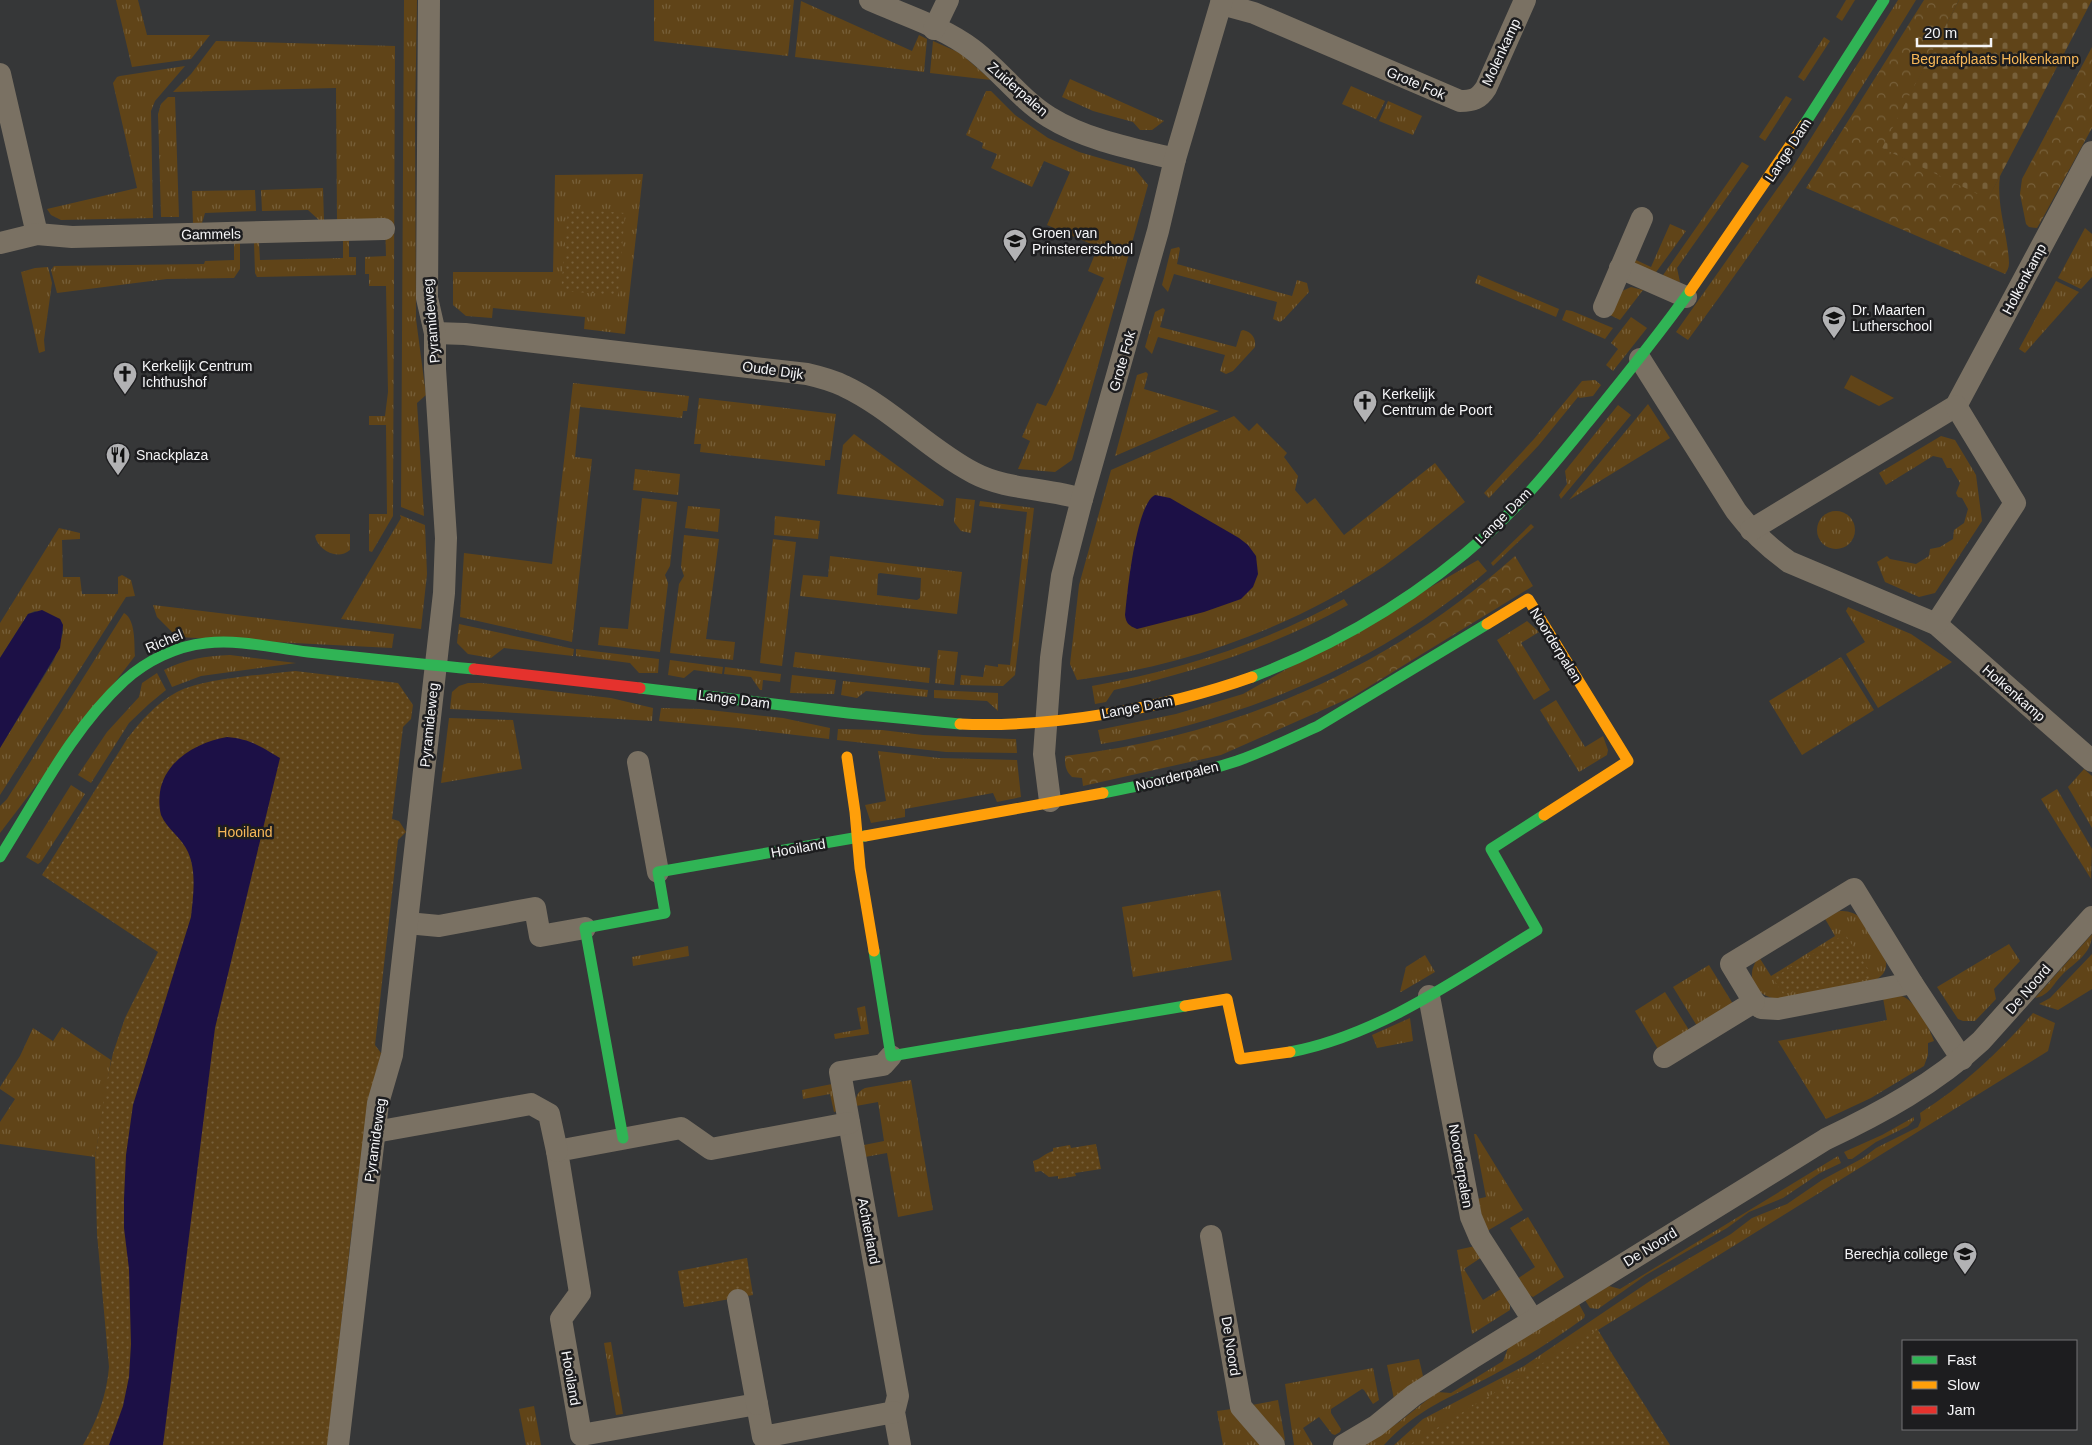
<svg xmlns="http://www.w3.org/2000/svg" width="2092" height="1445" font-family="Helvetica,sans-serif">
<defs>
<pattern id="grass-tufts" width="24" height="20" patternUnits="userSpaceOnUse" patternTransform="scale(1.25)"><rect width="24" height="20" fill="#604418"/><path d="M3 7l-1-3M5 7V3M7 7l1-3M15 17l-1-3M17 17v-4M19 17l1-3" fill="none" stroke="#77603a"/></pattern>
<pattern id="forest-crowns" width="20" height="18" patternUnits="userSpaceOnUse" patternTransform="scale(1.25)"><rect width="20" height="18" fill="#604418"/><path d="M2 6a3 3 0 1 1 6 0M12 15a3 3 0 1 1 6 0" fill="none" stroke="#77603a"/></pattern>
<pattern id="cemetery-stones" width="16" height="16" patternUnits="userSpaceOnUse" patternTransform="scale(1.25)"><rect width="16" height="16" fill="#604418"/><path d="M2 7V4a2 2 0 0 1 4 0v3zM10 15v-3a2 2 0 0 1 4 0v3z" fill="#77603a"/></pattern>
<pattern id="park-dots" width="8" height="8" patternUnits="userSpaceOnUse" patternTransform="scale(1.25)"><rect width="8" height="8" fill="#604418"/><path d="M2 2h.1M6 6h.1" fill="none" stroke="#77603a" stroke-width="1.8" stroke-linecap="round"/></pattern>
</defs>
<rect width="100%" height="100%" fill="#363738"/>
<!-- grass -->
<g fill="url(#grass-tufts)" fill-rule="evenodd">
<path d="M116 0H138L147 35H210L191 59 132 67Z"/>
<path d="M404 0H417L415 119 416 319 426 395 417 403 424 516 401 507Z"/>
<path d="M654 0H794L788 56 654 41Z"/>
<path d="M1846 0H1855L1842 21 1836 17Z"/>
<path d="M1898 0H1916C1845 117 1769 230 1688 340L1676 332 1794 165Z"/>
<path d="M801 1 912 51 919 35 927 39 924 72 795 57Z"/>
<path d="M1824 37 1830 41 1804 81 1798 77Z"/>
<path d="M216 41 395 46 393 516 372 552 369 551V514H387L386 425H369V416H385L388 392 386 286H369V274H365V257L386 256 385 220H337L336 88 173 92 191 74Z"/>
<path d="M933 41 960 53 991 80 930 73Z"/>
<path d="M185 66 155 101 151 111 153 218 61 220 51 215 47 209 137 188 113 83 117 77 120 76Z"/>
<path d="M1070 79 1164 121 1152 130H1140L1133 122 1093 111 1062 97Z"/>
<path d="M1351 86 1385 101 1376 119 1342 104Z"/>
<path d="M986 91H991L1015 115 1048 138 1079 152 1134 168 1148 185 1072 460 1055 472 1018 469 1030 441 1022 437 1037 403 1046 406 1052 395 1104 278 1088 271 1098 247 1047 225 1070 172 1044 161 1032 187 991 168 997 154 982 148 983 143 966 135Z"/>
<path d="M1786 96 1792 99 1765 141 1759 137Z"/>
<path d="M168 97H175L179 217H161L158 114 161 104Z"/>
<path d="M1388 101 1422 116 1413 135 1379 121Z"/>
<path d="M1742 162 1749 166 1677 268 1680 282 1661 278Z"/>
<path d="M643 174 625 334 584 329 585 317 493 308 492 318 466 316 453 305V272H553L555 175Z"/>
<path d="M323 188 324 221H320L308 210 262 211 261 190Z"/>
<path d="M255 190 256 211 205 213 202 223 193 224 192 191Z"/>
<path d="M1670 224 1686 231 1654 275 1633 264 1636 260 1651 267Z"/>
<path d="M2085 228 2092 234V277L2081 289 2058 278Z"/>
<path d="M343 239H349V257H356V275L257 277 255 273 254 242H259L260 260 343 258Z"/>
<path d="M234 242H240V269L234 278 167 279 57 293 51 270 54 266 204 264 205 261 234 260Z"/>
<path d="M1179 247 1180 249 1177 264 1292 296 1297 280 1307 283 1309 292 1284 319 1280 322 1273 319 1277 302 1174 274 1168 292 1162 285 1171 249Z"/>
<path d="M48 267 52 283 44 340 45 351 39 353 21 272 35 268Z"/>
<path d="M1478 275 1559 309 1556 317 1475 283Z"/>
<path d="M2056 281 2079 292 2025 353 2019 349Z"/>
<path d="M1631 287 1643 290 1620 320 1610 315 1622 291Z"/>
<path d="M1163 308 1165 310 1160 327 1236 347 1241 331 1243 330C1252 332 1256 338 1255 347L1233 371 1226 374 1220 371 1225 355 1158 337 1152 354 1145 347 1155 312Z"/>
<path d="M1566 310 1572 311 1613 328 1605 339 1562 320Z"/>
<path d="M1631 317 1647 328 1613 371 1606 365 1618 349 1611 343Z"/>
<path d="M1146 372 1148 374 1144 389 1219 411 1115 456 1137 375Z"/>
<path d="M1595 380 1601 385 1593 396 1580 398 1578 397 1539 445 1489 498 1484 493 1534 439 1582 381Z"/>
<path d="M573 383 689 396 687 411H683L682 418 580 407 575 457 592 459 572 642 460 617 464 553 552 564Z"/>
<path d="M699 398 836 414 830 460H825V466L700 452 701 444H694Z"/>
<path d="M1648 404 1670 438 1569 500Z"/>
<path d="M1618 405 1631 415 1561 499 1559 495 1567 484 1565 471Z"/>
<path d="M1234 416 1249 431 1257 423 1287 453 1284 457 1298 476 1295 490 1307 504 1315 498 1344 535 1435 463 1465 502C1438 524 1412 546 1384 566 1292 628 1186 666 1077 680L1070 664 1079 585 1111 470Z"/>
<path d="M854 434 944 500 943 506 837 494 843 445Z"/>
<path d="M1941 436 1955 440 1976 475 1982 521 1935 593 1919 597 1885 582 1877 562 1887 556 1890 559 1916 564 1929 556 1930 549 1940 547 1953 539 1954 530 1964 523 1968 509 1962 498 1958 497 1956 493 1960 483 1951 468H1947L1942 458 1933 456 1886 485 1879 473Z"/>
<path d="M635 469 680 474 678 495 633 490Z"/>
<path d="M642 498 677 502 670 566 665 575 668 583 660 652 598 645 600 627 628 629Z"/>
<path d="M956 498 975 500 971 533 961 531 954 522Z"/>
<path d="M980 501 1034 508 1015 675 1003 686 960 685 961 675 983 677 985 665 998 667V664L1010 665 1027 512 979 506Z"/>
<path d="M688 506 720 509 718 532 685 528Z"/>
<circle cx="1836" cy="530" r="19"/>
<path d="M400 515 425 525 427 574 421 629 341 619 401 518Z"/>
<path d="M775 516 820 521 818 539 774 535Z"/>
<path d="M1531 524 1534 527 1493 566 1491 563Z"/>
<path d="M59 528 80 533V539L62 540 63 577H80L82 594H118V577L122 575 131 580 135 596 126 597 0 795V748L54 660 63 633V625L60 619 35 611 28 614 0 658V623Z"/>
<path d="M317 534H350V550C337 561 318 550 315 536Z"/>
<path d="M684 535 719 539 706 639 735 642 733 660 670 653 679 584 684 576 681 567Z"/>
<path d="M773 539 796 542 782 666 760 663Z"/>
<path d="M830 556 962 572 957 614 800 596 803 575 828 577ZM880 573 921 578 920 598 917 600 877 595 878 574Z"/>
<path d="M1478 560 1487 571C1378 665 1241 721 1101 744L1098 730 1176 714 1243 694Z"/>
<path d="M1344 599 1348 605C1275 646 1196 672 1114 690L1106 702 1095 704 1092 686C1181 670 1265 643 1344 599Z"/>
<path d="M153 605 394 634 392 648 177 637 157 617Z"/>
<path d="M1848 607 1911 634 1952 662 1878 708 1846 654 1865 642 1846 611Z"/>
<path d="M124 613C136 620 134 644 135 656L0 833V806L7 799Z"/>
<path d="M1527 621 1539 632 1521 643 1550 690 1534 700 1497 640Z"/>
<path d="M459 624 574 649 573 656 504 648 491 658 468 654 457 643Z"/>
<path d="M576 649 659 659 658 673H639L630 663 576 656Z"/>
<path d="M938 650 958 652 954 685 935 683Z"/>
<path d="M795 652 930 668 929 683 793 667Z"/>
<path d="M230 655 296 663 201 676 172 687 164 670C185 659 206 656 230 655Z"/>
<path d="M1841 657 1874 710 1802 755 1769 701Z"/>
<path d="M670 660 723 667 722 674 694 670 684 678 668 675Z"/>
<path d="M725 667 781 674 780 682 763 680 762 690H760L751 677 724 674Z"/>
<path d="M157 673 166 690 149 704 129 723 91 783 78 775 107 732 139 697 142 683Z"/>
<path d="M792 675 836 680 834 694 790 693Z"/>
<path d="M843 681 928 690 927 697 866 691 857 698 841 695Z"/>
<path d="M468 683H481L611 698 653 708 652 721 450 709 452 692 459 686Z"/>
<path d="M934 690 998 693V711L987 701 934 698Z"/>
<path d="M1556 700 1585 747 1603 736 1608 750 1607 755 1579 772 1540 710Z"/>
<path d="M661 708 700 709 783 718 830 728 829 739 738 728 659 721Z"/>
<path d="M449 718 513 720 522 769 441 783Z"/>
<path d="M838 729 882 730 923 735 1012 739H1016L1017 753 946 752 837 740Z"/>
<path d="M878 751 939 758 1017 760 1021 797 997 802 993 793 905 809V817L871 823 865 805 886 801Z"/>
<path d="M2084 769 2092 776V828L2068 787Z"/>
<path d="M71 785 85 794 41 862 38 864 26 857Z"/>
<path d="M2057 789 2092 849 2091 879 2041 799Z"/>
<path d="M1220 890 1232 960 1133 977 1122 907Z"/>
<path d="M1840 911C1847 911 1854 912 1859 917 1863 922 1885 958 1886 962 1887 970 1883 975 1877 979L1779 999C1756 997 1743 977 1759 957L1771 976 1835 936 1824 917Z"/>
<path d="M2092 934C2092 954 2075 962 2062 975 2053 984 2049 996 2035 998Z"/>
<path d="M2009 944 2020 961 1994 989 1996 999 1975 1021H1963L1958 1019 1937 987Z"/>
<path d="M688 946 689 956 633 966 632 957Z"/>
<path d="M2092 954V989L2058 1010 2039 1004 2050 998Z"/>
<path d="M1425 955 1435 972 1401 992H1400L1406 967Z"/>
<path d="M1709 965 1733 1004 1697 1026 1673 987Z"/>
<path d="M1665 992 1689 1030 1658 1049 1635 1011Z"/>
<path d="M1901 996C1914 998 1930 1029 1934 1041L1928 1043V1055L1924 1066 1871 1098 1826 1119 1778 1041 1887 1020 1883 998Z"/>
<path d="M865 1006 869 1034 835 1039 834 1034 861 1029 857 1008Z"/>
<path d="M2033 1013 2055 1023 2048 1051 1598 1330 1609 1348 1539 1445H1394L1423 1419 1524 1366 1650 1281 1731 1234 1752 1218 1787 1204 1822 1180 1863 1158 1876 1148 1918 1127 1921 1120 1920 1113C1963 1086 2000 1051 2033 1013Z"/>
<path d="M1410 1018 1413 1041 1377 1048 1372 1035Z"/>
<path d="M62 1027 111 1060 95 1157 0 1144V1122L15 1099 0 1089V1087L20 1056 33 1028 53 1041Z"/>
<path d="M911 1080 933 1210 898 1217 887 1153 865 1157 864 1145 884 1141 878 1102 856 1106C855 1097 857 1092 865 1088Z"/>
<path d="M832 1084 838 1111 834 1112 830 1094 803 1099 802 1090Z"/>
<path d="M1914 1117V1120L1908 1126 1876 1142 1852 1159H1848L1844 1152 1882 1135Z"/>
<path d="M1474 1134H1476L1523 1210 1487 1231 1484 1226 1477 1199 1486 1197Z"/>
<path d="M1838 1156 1841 1163 1820 1173 1783 1198 1749 1212 1727 1228 1646 1275 1598 1309 1590 1308 1585 1300 1609 1286 1620 1289Z"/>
<path d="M1528 1217 1564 1277 1533 1297 1529 1295 1517 1279 1535 1267 1510 1228Z"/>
<path d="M1475 1246 1482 1257 1464 1269 1483 1300 1501 1289 1510 1305V1310L1472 1334 1457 1250Z"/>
<path d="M1579 1304 1585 1315 1584 1318C1555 1339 1525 1358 1493 1375 1450 1398 1418 1408 1384 1445H1365L1399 1422 1437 1392 1451 1393 1503 1361 1508 1348Z"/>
<path d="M611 1342 623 1414 616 1415 604 1343Z"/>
<path d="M1419 1359 1423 1376 1394 1399 1387 1365Z"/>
<path d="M1373 1368 1379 1400 1373 1404 1364 1390 1362 1389 1331 1409V1413L1341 1429 1340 1432 1335 1435 1332 1434 1319 1417 1303 1428 1313 1445H1294L1285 1384Z"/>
<path d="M1278 1400 1285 1440 1284 1441 1252 1405Z"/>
<path d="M534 1406 541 1445H526L519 1409Z"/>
<path d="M1232 1409 1262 1445H1223L1217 1411Z"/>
</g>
<!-- forest -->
<g fill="url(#forest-crowns)">
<path d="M1924 0H1959L1883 148 1988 198 2000 176C1996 206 2008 234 2009 263 2009 268 2007 271 2005 274L1806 188Z"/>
<path d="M2092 47V128L2040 223 2037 228 2029 227 2026 224 2020 194 2022 179Z"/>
<path d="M1515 556 1533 586 1352 697 1221 755 1083 786 1082 778 1072 777C1065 770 1065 765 1065 756 1233 736 1389 669 1515 556Z"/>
</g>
<!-- cemetery -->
<path fill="url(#cemetery-stones)" d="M1959 0H2092L1988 199 1882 148Z"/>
<!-- park -->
<g fill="url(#park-dots)">
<path d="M568 209 625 213 618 295 561 291Z"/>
<path d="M295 671 398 683 413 705 411 719 403 727 392 819 399 821 406 832 398 840 375 1045 381 1053C377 1088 366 1122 361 1158 348 1253 339 1349 328 1445H83C97 1421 107 1394 109 1367L97 1234 95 1157 106 1085 113 1053 125 1018 158 952 42 875 127 739C141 721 156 703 177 692 205 678 262 675 295 671Z"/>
<path d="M1845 934 1874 978 1783 994 1773 978Z"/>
<path d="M1096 1144 1101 1169 1075 1173 1076 1176 1058 1179V1176L1049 1177 1041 1171 1035 1172 1033 1161C1041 1159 1045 1153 1053 1151V1148L1070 1145 1071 1148Z"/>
<path d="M747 1258 753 1295 684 1307 678 1271Z"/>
<path d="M1597 1330 1670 1445H1409Z"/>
</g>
<!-- garden -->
<path fill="#604418" d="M1851 375 1894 398 1879 406 1844 388Z"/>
<!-- water -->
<g fill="#1c1046">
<path d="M1155 495 1170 498 1239 538 1248 545 1256 556 1258 574 1253 587 1241 599 1204 612 1137 629C1129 626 1126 623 1125 615 1127 593 1136 504 1155 495Z"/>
<path d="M42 610 60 619 63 625 60 648 0 748V658L28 614Z"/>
<path d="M227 737C250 739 260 746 280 758L215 1028 163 1445H109L123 1406 129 1377 131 1344 129 1269 124 1228V1199L126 1155 133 1105 191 917C193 897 197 872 188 852 182 838 167 829 161 815 159 807 159 800 160 792 165 760 198 742 227 737Z"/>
</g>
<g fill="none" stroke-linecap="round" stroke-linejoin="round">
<!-- street -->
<g stroke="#7a7163" stroke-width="22">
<path d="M870 0C904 15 943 27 972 49 1000 70 1020 99 1049 117 1086 140 1133 149 1175 159"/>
<path d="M1221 4 1254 13 1460 101C1473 101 1479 99 1486 88L1525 0"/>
<path d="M934 29 948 0"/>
<path d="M0 74 37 234"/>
<path d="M0 243 37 234 72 237 384 229"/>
<path d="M1620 268 1686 297"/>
<path d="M1604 307 1642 218"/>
<path d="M435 333 465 334 807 374C820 377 832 380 844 386 891 408 928 449 974 473 1006 490 1047 488 1082 499"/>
<path d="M1640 359 1736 511C1751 531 1768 547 1789 562L1936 624 2092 761"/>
<path d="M1751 530 1956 406 2092 152"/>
<path d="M1936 624 2015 503 1956 406"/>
<path d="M638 762 658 872"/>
<path d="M1050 801 1044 754 1051 658 1062 576 1082 499 1158 231 1175 159 1222 0"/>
<path d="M407 923 439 926 535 908 540 936 585 928"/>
<path d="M1429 996 1471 1217 1480 1238 1533 1320"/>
<path d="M1754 1002 1761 1008 1778 1009 1912 983"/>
<path d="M891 1056 883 1065 840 1072 898 1396 894 1412 900 1445"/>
<path d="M1664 1057 1754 1002 1731 964 1854 889 1912 983 1962 1059"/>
<path d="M849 1123 711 1149 681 1128 557 1151 580 1293 561 1319 581 1435 757 1404 763 1437 894 1412"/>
<path d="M375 1132 531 1104 549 1114 557 1151"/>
<path d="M1211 1236 1241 1407 1274 1445"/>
<path d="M738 1300 757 1404"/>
<path d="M338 1445 378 1103 392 1055 444 593 446 538 435 369V333L427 298 429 0"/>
<path d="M1344 1445 1376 1426 1414 1395 1472 1358 1826 1139C1881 1113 1936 1083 1981 1041L2092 917"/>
</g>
<!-- fast -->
<g stroke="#30b455" stroke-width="11">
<path d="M1804 125 1884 0"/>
<path d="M1252 677C1339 644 1421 594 1490 532 1526 499 1557 460 1588 422 1623 379 1658 336 1690 291"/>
<path d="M640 688 848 713 960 724"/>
<path d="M1103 793C1148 784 1194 775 1237 761 1265 751 1292 738 1318 726L1487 624"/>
<path d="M0 857C38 797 72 729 124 681 146 661 176 646 206 643 239 639 274 648 308 652 363 658 418 664 474 669"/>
<path d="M874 951 891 1056 1185 1006"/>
<path d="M1290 1052C1380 1035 1460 977 1537 930L1491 849 1544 815"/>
<path d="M623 1138 585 928 665 913 658 872 865 836"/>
</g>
<!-- slow -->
<g stroke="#ff9f0a" stroke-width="11">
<path d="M1690 291 1804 125"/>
<path d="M1487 624 1528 599 1628 761 1544 815"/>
<path d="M960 724C1053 728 1165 708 1252 677"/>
<path d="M847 757 855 812 860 868 874 951"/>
<path d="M865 836 1103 793"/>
<path d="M1185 1006 1227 999 1240 1059 1290 1052"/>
</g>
<!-- jam -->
<path stroke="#e5322d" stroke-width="11" d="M474 669 640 688"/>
</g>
<!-- icons -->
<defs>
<symbol id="school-pin" viewBox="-11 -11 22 30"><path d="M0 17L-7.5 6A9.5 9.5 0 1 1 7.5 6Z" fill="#b2b2b4" stroke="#1d1d1f"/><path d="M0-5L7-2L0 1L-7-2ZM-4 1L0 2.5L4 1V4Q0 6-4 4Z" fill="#111"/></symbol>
<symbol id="church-pin" viewBox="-11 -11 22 30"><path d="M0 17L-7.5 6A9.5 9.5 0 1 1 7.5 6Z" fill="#b2b2b4" stroke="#1d1d1f"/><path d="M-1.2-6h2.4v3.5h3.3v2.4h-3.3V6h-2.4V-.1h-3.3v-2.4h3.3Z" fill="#111"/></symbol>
<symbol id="restaurant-pin" viewBox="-11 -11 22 30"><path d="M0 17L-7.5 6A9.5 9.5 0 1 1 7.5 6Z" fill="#b2b2b4" stroke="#1d1d1f"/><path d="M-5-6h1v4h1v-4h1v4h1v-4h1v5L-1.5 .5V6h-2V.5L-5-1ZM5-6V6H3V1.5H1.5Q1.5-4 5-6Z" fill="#111"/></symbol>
</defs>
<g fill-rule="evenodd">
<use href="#school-pin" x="1001" y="227" width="28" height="38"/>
<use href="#school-pin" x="1820" y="304" width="28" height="38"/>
<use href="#church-pin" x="111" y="360" width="28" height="38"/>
<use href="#church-pin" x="1351" y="388" width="28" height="38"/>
<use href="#restaurant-pin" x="104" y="441" width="28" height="38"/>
<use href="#school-pin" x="1951" y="1240" width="28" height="38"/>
</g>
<g text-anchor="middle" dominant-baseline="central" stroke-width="5" stroke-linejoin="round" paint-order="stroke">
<!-- street labels -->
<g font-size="14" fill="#f5f5f7" stroke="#1d1d1f">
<text transform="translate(1501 52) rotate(-65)">Molenkamp</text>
<text transform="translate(1416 83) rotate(23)">Grote Fok</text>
<text transform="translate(1018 89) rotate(41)">Zuiderpalen</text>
<text transform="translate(1788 150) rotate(-57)">Lange Dam</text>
<text transform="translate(211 234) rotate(-1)">Gammels</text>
<text transform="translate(2024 279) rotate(-62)">Holkenkamp</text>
<text transform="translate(431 321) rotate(-95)">Pyramideweg</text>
<text transform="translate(1122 361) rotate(-74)">Grote Fok</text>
<text transform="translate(773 370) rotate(8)">Oude Dijk</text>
<text transform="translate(1503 516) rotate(-45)">Lange Dam</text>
<text transform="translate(164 641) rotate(-23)">Richel</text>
<text transform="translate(1556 645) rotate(58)">Noorderpalen</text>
<text transform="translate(2014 693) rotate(41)">Holkenkamp</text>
<text transform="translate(734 699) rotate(7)">Lange Dam</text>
<text transform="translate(1137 707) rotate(-11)">Lange Dam</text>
<text transform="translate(429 725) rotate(-84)">Pyramideweg</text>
<text transform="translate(1177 776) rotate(-14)">Noorderpalen</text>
<text transform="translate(798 848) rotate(-10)">Hooiland</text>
<text transform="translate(2028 989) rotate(-49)">De Noord</text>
<text transform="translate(375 1140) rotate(-82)">Pyramideweg</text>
<text transform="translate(1461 1166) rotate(80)">Noorderpalen</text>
<text transform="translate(869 1231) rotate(79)">Achterland</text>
<text transform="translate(1650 1247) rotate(-32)">De Noord</text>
<text transform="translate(1231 1346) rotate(81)">De Noord</text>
<text transform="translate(571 1378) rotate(80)">Hooiland</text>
</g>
<!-- park labels -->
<g font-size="14" fill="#f7b859" stroke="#1d1d1f">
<text x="1995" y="59">Begraafplaats Holkenkamp</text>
<text x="245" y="832">Hooiland</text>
</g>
<!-- poi labels -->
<g font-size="14" fill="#f5f5f7" stroke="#1d1d1f" text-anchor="start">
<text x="1032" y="233">Groen van<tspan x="1032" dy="16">Prinstererschool</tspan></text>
<text x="1852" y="310">Dr. Maarten<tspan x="1852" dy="16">Lutherschool</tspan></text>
<text x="142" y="366">Kerkelijk Centrum<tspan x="142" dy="16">Ichthushof</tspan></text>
<text x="1382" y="394">Kerkelijk<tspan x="1382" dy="16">Centrum de Poort</tspan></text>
<text x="136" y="455">Snackplaza</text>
<text x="1948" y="1254" text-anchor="end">Berechja college</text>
</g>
</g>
<!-- legend -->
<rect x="1902" y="1340" width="175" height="90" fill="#1d1d1f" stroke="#737375"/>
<rect x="1912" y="1356" width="25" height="8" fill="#30b455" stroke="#737375"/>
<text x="1947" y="1365" font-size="15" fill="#f5f5f7">Fast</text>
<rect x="1912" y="1381" width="25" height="8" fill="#ff9f0a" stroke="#737375"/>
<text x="1947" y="1390" font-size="15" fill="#f5f5f7">Slow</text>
<rect x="1912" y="1406" width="25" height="8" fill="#e5322d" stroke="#737375"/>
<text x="1947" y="1415" font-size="15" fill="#f5f5f7">Jam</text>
<!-- scale -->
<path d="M1917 38v8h74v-8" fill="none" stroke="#f5f5f7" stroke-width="2.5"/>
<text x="1924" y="38" font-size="15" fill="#f5f5f7" stroke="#1d1d1f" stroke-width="4" paint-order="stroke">20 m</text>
</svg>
